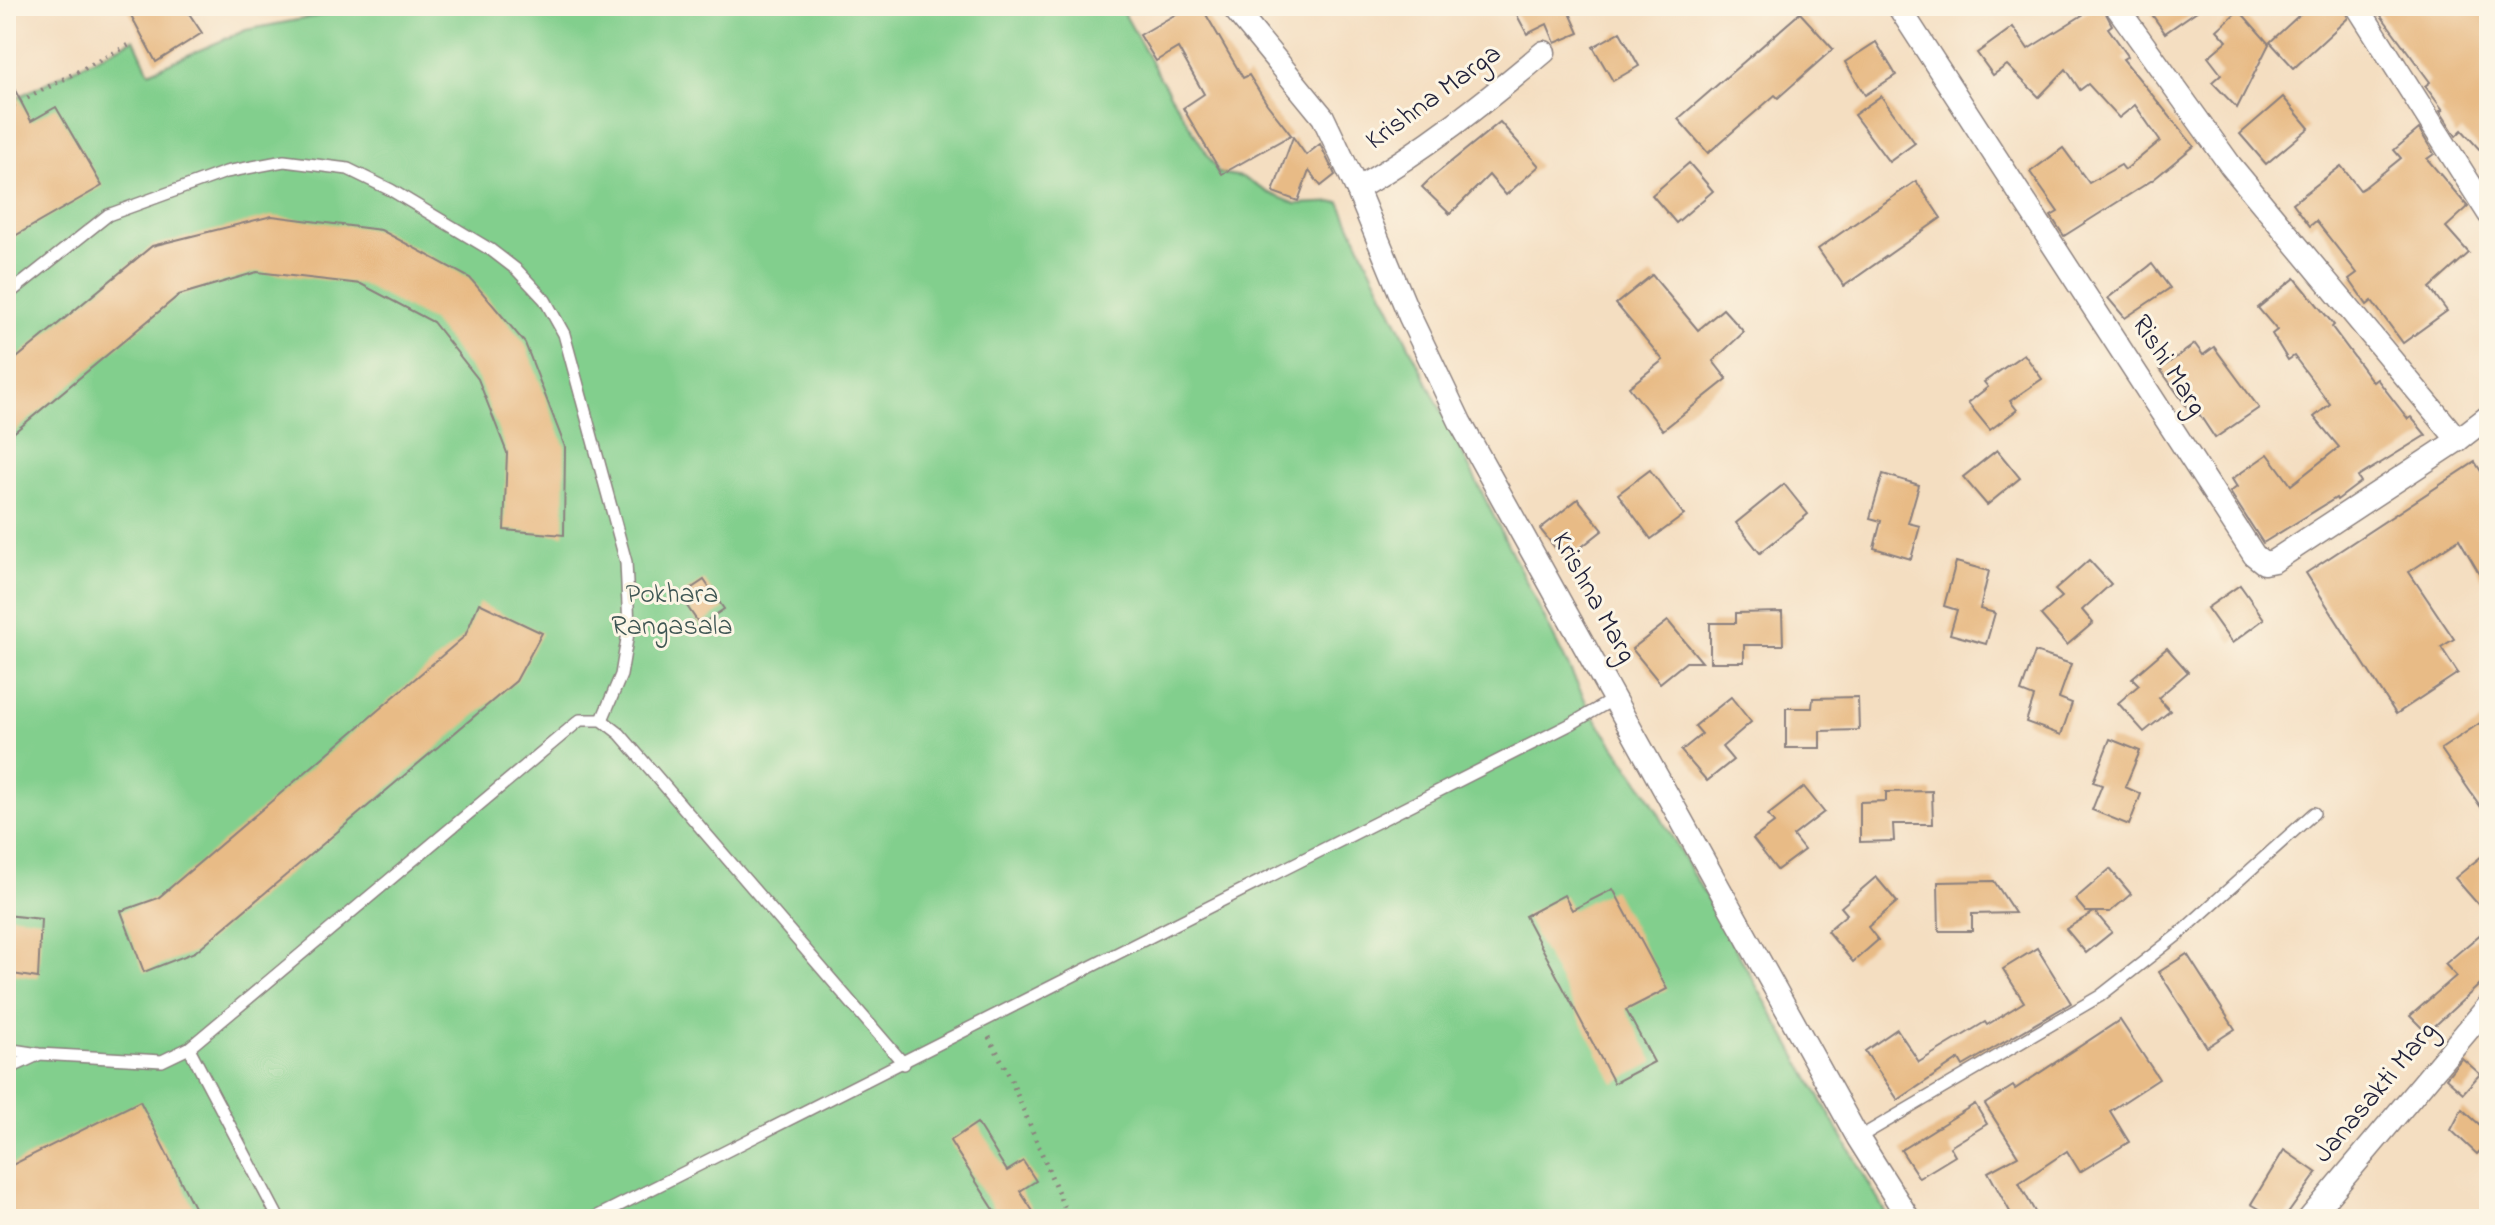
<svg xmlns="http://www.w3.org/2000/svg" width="2495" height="1225" font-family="'Indie Flower',sans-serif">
<rect width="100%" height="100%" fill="#fcf5e5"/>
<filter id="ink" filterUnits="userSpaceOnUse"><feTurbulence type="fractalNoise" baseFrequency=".0125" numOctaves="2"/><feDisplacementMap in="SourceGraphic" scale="16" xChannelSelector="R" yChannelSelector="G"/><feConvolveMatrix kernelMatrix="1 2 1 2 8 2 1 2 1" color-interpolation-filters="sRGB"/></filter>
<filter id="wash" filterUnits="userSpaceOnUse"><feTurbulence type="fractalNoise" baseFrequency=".006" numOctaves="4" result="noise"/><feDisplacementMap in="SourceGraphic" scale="32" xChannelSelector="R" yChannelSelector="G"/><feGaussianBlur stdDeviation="1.8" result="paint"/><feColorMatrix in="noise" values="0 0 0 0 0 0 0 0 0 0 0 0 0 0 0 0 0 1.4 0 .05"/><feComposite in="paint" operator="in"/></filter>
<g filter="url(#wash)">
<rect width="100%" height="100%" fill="#f4dec1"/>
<!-- green -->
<path fill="#82cf8d" stroke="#527864" stroke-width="2" d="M370 6H1120L1159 76 1219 173 1242 177 1269 193 1296 204 1340 202 1368 263 1591 712 1647 793 1889 1219H6V103L134 39 149 72 246 30Z"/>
<g id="blocks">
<!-- building -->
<g fill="#e8bb86">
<path d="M126 6H184L202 33 156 62Z"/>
<path d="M1190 6H1201L1243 78 1249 75 1267 104 1291 135 1222 174 1183 108 1204 94 1178 48 1156 61 1140 35Z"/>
<path d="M1512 6H1584L1570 13 1579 33 1555 43 1547 24 1527 34Z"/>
<path d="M2097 6H2102L2112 25 2108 28 2128 56 2123 59 2194 146 2154 179 2064 236 2051 216 2058 212 2030 172 2063 148 2089 183 2121 165 2125 170 2160 141 2135 105 2119 118 2088 84 2080 90 2066 69 2039 97 2007 65 1993 75 1977 53 2013 27 2028 49Z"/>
<path d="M2146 6H2204L2165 33Z"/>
<path d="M2309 6H2343L2348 18 2294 68 2270 42Z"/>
<path d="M2374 6H2489V160L2462 130 2456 136 2440 111 2443 110 2425 86 2430 82Z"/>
<path d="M2239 10 2269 44 2237 108 2212 82 2221 74 2208 57 2227 41 2217 30Z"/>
<path d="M1800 13 1833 49 1778 98 1775 95 1708 153 1678 119Z"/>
<path d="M1620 32 1639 66 1613 81 1593 47Z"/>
<path d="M1876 42 1896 75 1865 95 1845 62Z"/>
<path d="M6 73 31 121 56 107 102 186 6 241Z"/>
<path d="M1881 96 1915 143 1889 162 1854 115Z"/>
<path d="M2283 97 2309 128 2266 164 2240 134Z"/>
<path d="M1500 122 1539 166 1506 195 1489 175 1450 214 1422 187 1431 178Z"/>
<path d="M2419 129 2434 154 2427 159 2468 207 2446 227 2469 253 2430 288 2447 311 2403 343 2372 301 2367 305 2349 279 2357 273 2316 221 2310 226 2293 203 2341 166 2360 190 2365 187 2401 158 2394 150Z"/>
<path d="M1293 137 1306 155 1320 144 1335 175 1321 186 1309 171 1298 201 1273 192Z"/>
<path d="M1689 163 1713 191 1676 223 1652 195Z"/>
<path d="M1916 181 1941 218 1844 286 1818 249Z"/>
<path d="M272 216 381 230 470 278 525 343 565 447 564 535 504 530 507 453 478 379 433 322 361 284 257 272 179 295 6 439V367L152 246Z"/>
<path d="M2152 264 2170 288 2125 318 2108 298Z"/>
<path d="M1652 275 1698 330 1723 309 1744 332 1713 361 1727 379 1663 430 1629 387 1663 360 1616 304Z"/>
<path d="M2295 278 2334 325 2332 327 2373 382 2377 379 2408 419 2411 417 2426 435 2358 477 2361 482 2337 500 2336 498 2263 543 2230 492 2237 487 2232 479 2268 454 2291 485 2339 447 2314 417 2330 404 2294 356 2288 360 2272 334 2277 330 2258 308Z"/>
<path d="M2195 344 2203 355 2214 347 2259 408 2215 438 2199 414 2194 417 2160 369Z"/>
<path d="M2024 354 2042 379 2010 401 2017 410 1990 430 1968 403 1988 387 1984 382Z"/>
<path d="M1997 450 2020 478 1987 505 1963 477Z"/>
<path d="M2475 462 2489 484V590L2459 539 2409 572 2454 639 2441 647 2458 673 2396 714 2306 573Z"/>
<path d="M1650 470 1684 515 1651 539 1618 494Z"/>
<path d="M1883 474 1919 485 1908 523 1920 526 1911 559 1874 548 1881 521 1870 518Z"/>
<path d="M1784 484 1808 514 1760 553 1736 523Z"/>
<path d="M1578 499 1603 530 1565 560 1540 529Z"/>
<path d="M2089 560 2111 584 2082 610 2093 623 2067 645 2041 615 2062 597 2055 590Z"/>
<path d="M1956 562 1989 571 1980 609 1995 613 1986 644 1950 634 1957 610 1944 606Z"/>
<path d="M704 580 724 609 700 625 680 596Z"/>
<path d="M2240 585 2264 619 2232 643 2207 608Z"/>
<path d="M479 603 542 633 516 681 195 952 144 972 121 911 158 898 465 636Z"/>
<path d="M1782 612 1783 645H1744V662H1710V623H1736V613Z"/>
<path d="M1668 621 1702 662H1686L1660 683 1632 649Z"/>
<path d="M2167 648 2188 672 2158 698 2170 711 2144 732 2118 703 2139 685 2132 678Z"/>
<path d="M2035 652 2071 664 2059 698 2072 703 2061 735 2026 722 2034 697 2021 692Z"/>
<path d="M1731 697 1751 722 1722 747 1733 760 1707 781 1681 751 1702 734 1695 726Z"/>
<path d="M1858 697 1859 730 1820 731V748H1786V708H1812L1813 698Z"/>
<path d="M2489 717V819L2441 749Z"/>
<path d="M2110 739 2140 751 2125 787 2141 794 2129 825 2092 810 2102 785 2093 782Z"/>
<path d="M1804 787 1824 812 1793 836 1804 850 1777 870 1753 839 1774 823 1768 815Z"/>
<path d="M1932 791 1933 824H1893L1894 841 1860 842V802L1886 801V792Z"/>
<path d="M2489 850V917L2455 878Z"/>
<path d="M2110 869 2131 894 2110 912H2095L2112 932 2086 953 2066 929 2094 912H2086L2075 899Z"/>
<path d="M1876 877 1897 902 1868 927 1878 940 1853 962 1827 931 1847 914 1841 907Z"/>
<path d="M1994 881 2015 913 1972 914V931H1939L1938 882Z"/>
<path d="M1613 889 1667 989 1626 1010 1654 1062 1614 1083 1525 916 1564 895 1572 910Z"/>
<path d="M6 915 41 919 38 978 6 973Z"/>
<path d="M2489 927V976L2427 1033 2410 1016 2456 976 2445 964Z"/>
<path d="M2037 948 2071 1003 1963 1066 1959 1059 1898 1100 1865 1051 1897 1029 1919 1062 1985 1022 1987 1025 2024 1002 2003 969Z"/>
<path d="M2187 954 2235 1029 2207 1047 2159 972Z"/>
<path d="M2120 1020 2159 1079 2110 1111 2129 1142 2080 1172 2067 1151 2019 1183 2039 1219H2014L1988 1172 2018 1156 1985 1104 2013 1086 2015 1089Z"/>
<path d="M2462 1058 2480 1074 2463 1093 2446 1078Z"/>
<path d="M140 1101 200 1219H6V1168Z"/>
<path d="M1975 1104 1987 1124 1950 1147 1955 1156 1919 1178 1901 1150Z"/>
<path d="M2462 1109 2489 1133V1142L2477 1154 2451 1130Z"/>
<path d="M977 1123 1007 1171 1023 1161 1036 1181 1020 1191 1038 1219H1000L950 1141Z"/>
<path d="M2284 1150 2317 1173 2284 1219H2277L2251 1204Z"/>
</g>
</g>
</g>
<g filter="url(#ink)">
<use href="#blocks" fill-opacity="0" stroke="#8b807e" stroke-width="2"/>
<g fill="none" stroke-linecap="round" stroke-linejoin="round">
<defs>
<g id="service">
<path d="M6 296 108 215 226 172 284 161 348 169 391 190 491 250 517 270 545 300 564 334 626 562 629 627 621 675 602 720"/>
<path d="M189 1048 279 1219"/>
<path d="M6 1049 39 1054 162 1061 189 1048 580 720H602L620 734 904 1064"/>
<path d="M6 1070 38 1055"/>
<path d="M1858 1138 2100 996 2179 934 2314 813"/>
<path d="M592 1219 1571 724 1614 699"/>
</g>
<g id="minor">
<path d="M1232 6 1323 117 1357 189 1410 317 1460 422 1858 1138 1909 1219"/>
<path d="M1898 6 2254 555 2264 563 2274 561 2458 440 2489 416"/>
<path d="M2116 6 2231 166 2458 440"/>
<path d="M2357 6 2489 214"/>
<path d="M1357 189C1425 149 1484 103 1544 52"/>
<path d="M2309 1219 2489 1005"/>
</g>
</defs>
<!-- service casing -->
<use href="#service" stroke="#8b807e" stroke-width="14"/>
<!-- minor casing -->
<use href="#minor" stroke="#8b807e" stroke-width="25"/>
<!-- path -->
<g stroke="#8b807e" stroke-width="5" stroke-dasharray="2 6" stroke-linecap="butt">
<path d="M6 109 133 43"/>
<path d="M989 1037 1009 1075 1069 1219"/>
</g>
<!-- service -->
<use href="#service" stroke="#fff" stroke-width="11"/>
<!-- minor -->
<use href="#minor" stroke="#fff" stroke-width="22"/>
</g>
</g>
<g text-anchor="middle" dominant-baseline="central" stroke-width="6" stroke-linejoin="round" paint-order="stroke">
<!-- street labels -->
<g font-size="28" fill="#22223b" stroke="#fcf5e5">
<text transform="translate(1434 98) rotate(-36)">Krishna Marga</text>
<text transform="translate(2168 366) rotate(57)">Rishi Marg</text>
<text transform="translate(1593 598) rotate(61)">Krishna Marg</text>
<text transform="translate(2376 1093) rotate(-50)">Janasakti Marg</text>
</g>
<!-- park labels -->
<g font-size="28" fill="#3f5654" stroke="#fcf5e5">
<text x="672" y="595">Pokhara<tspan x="672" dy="32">Rangasala</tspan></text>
</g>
</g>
<!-- margin -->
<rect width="2495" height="1225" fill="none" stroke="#fcf5e5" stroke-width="32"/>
</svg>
